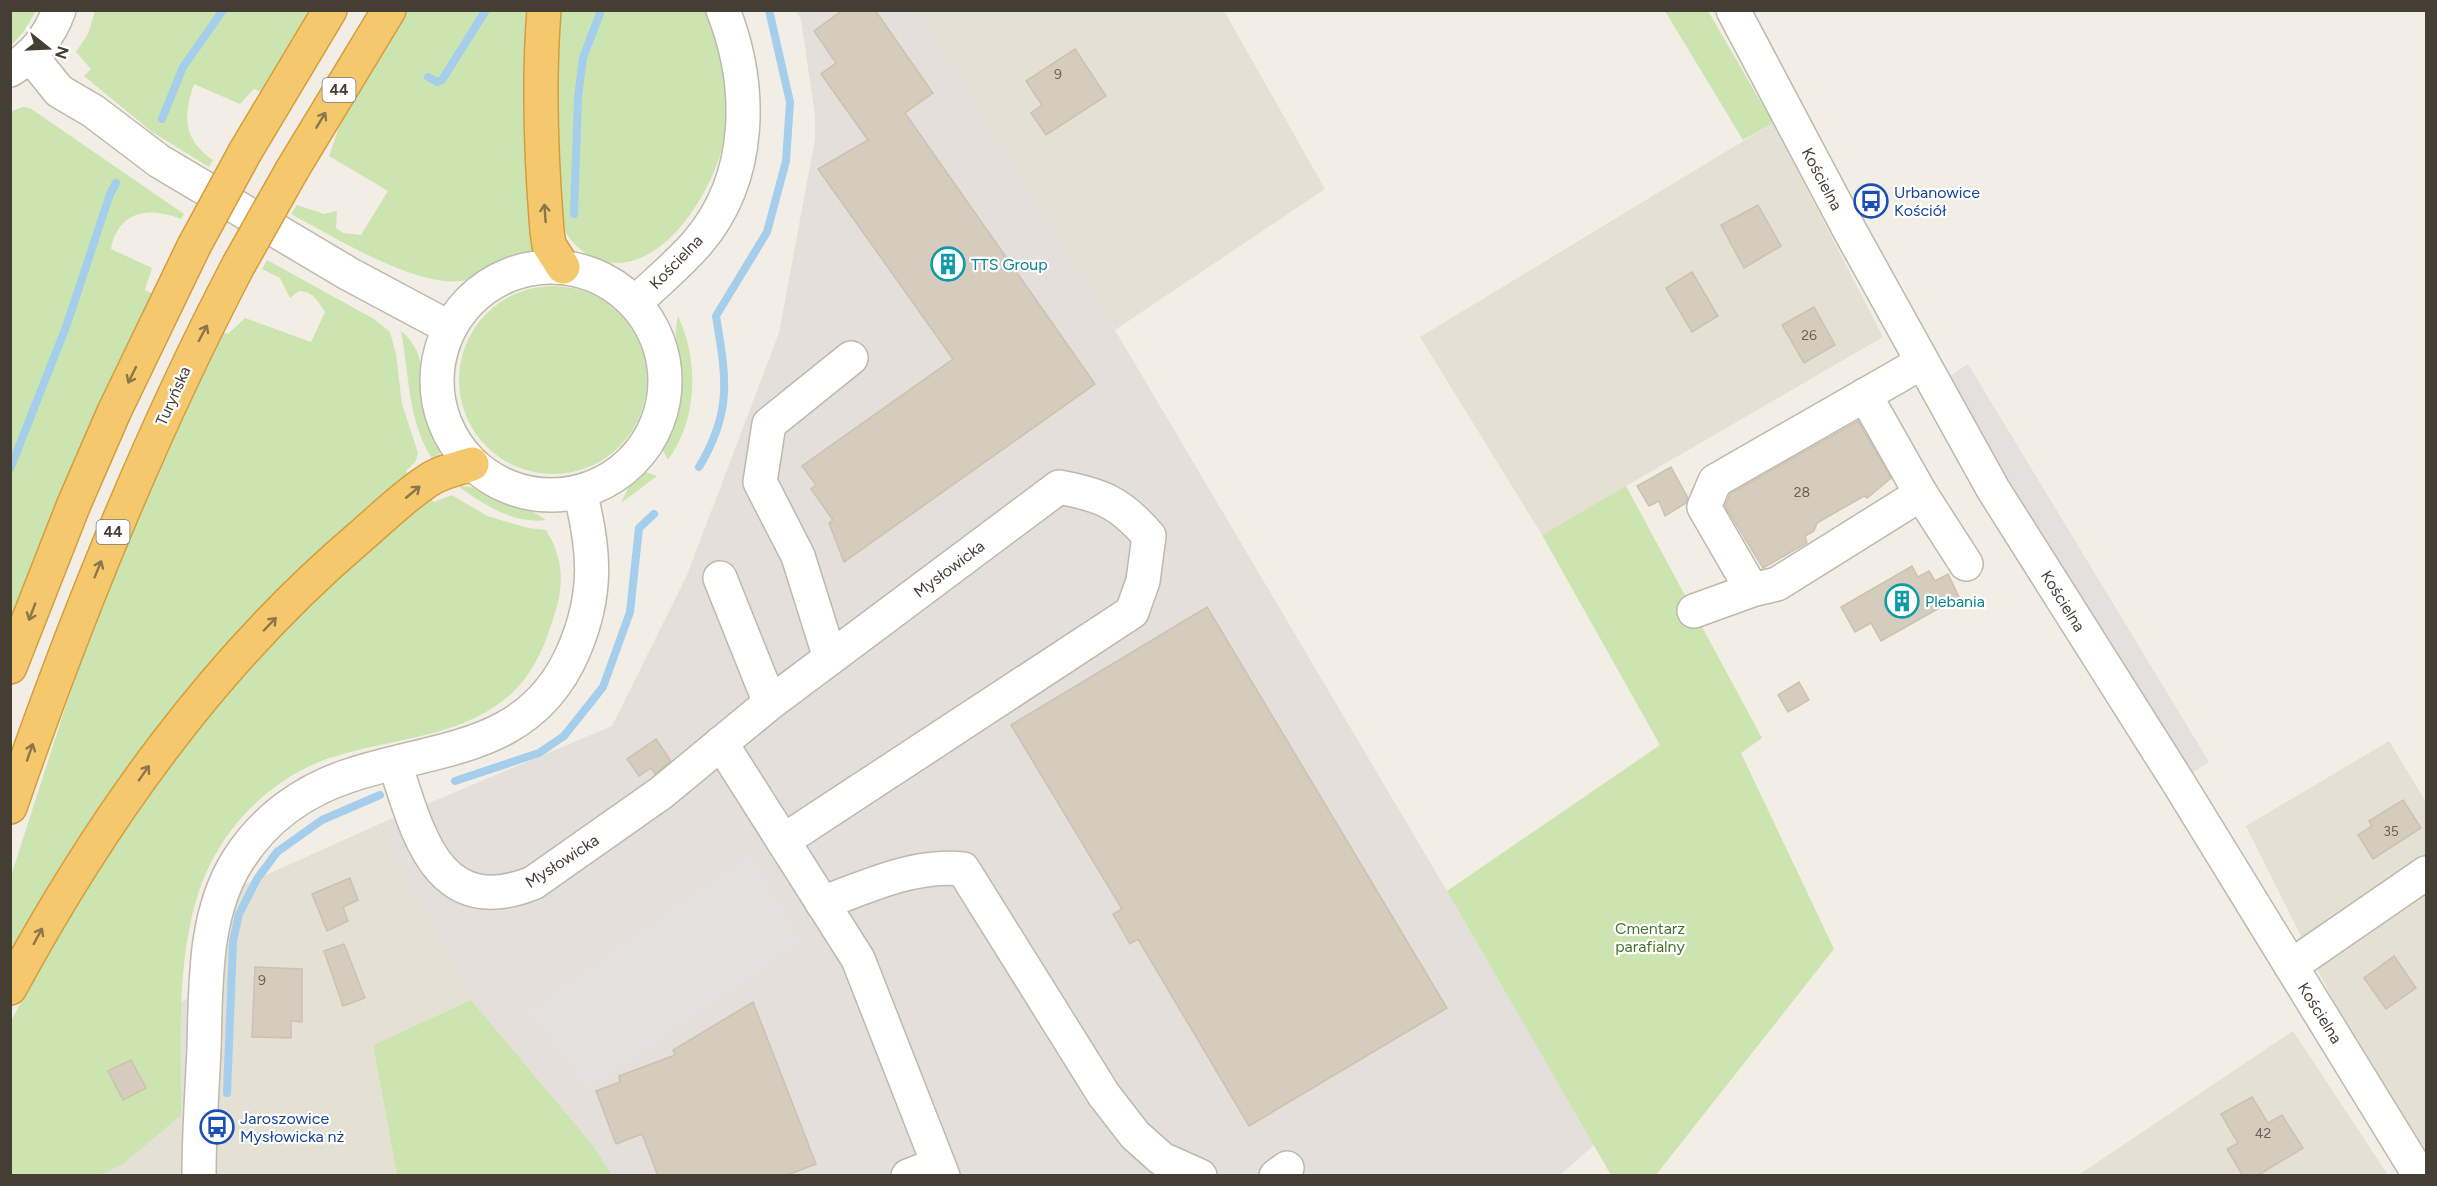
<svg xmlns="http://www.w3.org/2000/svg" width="2437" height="1186" font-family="Figtree,sans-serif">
<rect width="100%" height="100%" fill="#f2eee5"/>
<!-- residential -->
<g fill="#e5e0d4">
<path d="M918 11H1224L1325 189 1115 330Z"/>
<path d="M1773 123 1883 337 1542 535 1420 337Z"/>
<path d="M2389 741 2426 802V1174L2383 1100 2246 826Z"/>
<path d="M377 825 471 1000 373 1045 397 1175H11L10 1110 24 1082 206 989 235 889Z"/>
<path d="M2293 1031 2388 1175 2077 1176Z"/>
</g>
<!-- industrial -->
<path fill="#e4dfda" d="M796 11H918L1115 330 1447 891 1594 1145 1559 1176 612 1175 592 1144 471 1000 377 825 612 726 687 575 779 333 815 139V116L801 19Z"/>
<!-- green -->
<g fill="#cce4b0">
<path d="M11 10 36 11 24 31 11 46Z"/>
<path d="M95 11H312L261 92 254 89 240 104 194 84C183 117 183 139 213 160L209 167 152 132 84 76 91 69 76 52 88 34Z"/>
<path d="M407 11H532L528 115 534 257C502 258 489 278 461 281 415 287 332 236 291 214L297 205 324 214 337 211 336 228 343 233 361 235 388 191 329 156 339 127 335 124Z"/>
<path d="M558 11H709C724 50 733 98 724 140 714 190 661 280 599 260 579 253 567 238 559 219L554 52Z"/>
<path d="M1665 11H1708L1773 123 1743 140Z"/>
<path d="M23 107 30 108 184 214 181 219C149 206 118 211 111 249L152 268 145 290 153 294 75 459 11 623 10 112Z"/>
<path d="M267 260 374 319 390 332 396 354 402 404 418 453 416 461 406 471 411 477 350 530 11 964V876L67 702 106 594 150 488 201 375 223 333 228 334 245 318 311 342 325 312C317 300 314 292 299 291L290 298 280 278 262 269Z"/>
<circle cx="553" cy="380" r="94"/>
<path d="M678 316C699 361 698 419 668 460L662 448C675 426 683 397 680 371 677 349 673 339 678 316Z"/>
<path d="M401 331C427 352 421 380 428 410 431 424 437 437 444 449L433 460C408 424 409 372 401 331Z"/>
<path d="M643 471 657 476 621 503 630 484Z"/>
<path d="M458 486C484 486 525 505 546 520 515 525 481 503 458 486Z"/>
<path d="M1626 486 1762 738 1741 753 1834 949 1656 1175H1611L1447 891 1660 745 1542 535Z"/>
<path d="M452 495 487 516 528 528 546 530C563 557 565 585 554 616 546 642 536 668 517 688 467 740 388 737 324 760 282 776 245 807 221 845 173 918 181 1031 181 1115L123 1164 100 1175 11 1176V1021L66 917 168 762 240 676 294 618 428 497 434 502Z"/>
<path d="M471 1000 592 1144 612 1175H397L373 1045Z"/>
</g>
<!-- parking -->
<g fill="#e3e0dd">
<path d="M1968 364 2209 762 2178 782 1935 386Z"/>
<path d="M751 851 803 943 589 1092 525 1011Z"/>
</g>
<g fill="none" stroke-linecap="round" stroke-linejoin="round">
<!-- stream -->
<g stroke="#a4ceec" stroke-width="8">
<path d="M428 77 437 82 442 80 486 10"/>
<path d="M162 119 183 67 223 10"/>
<path d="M574 214 578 97 583 58 600 13"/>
<path d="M699 467C733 411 726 377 716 316L767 232 786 161 790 102 769 10"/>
<path d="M10 469 66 327 110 194 116 183"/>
<path d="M455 781 539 753 564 736 603 687 630 612 639 528 654 514"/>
<path d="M227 1093 233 942 239 914 257 879 277 852 322 820 380 795"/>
</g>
</g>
<!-- building -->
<g fill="#d5ccbe" stroke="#cdc1af" stroke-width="1.5">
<path d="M843 10H875L933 93 905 113 1095 384 844 562 829 523 833 520 811 489 816 485 802 466 953 359 818 169 868 140 821 74 836 63 814 31Z"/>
<path d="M1075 49 1106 96 1046 135 1031 113 1042 105 1026 81Z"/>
<path d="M1758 205 1781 246 1744 268 1721 225Z"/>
<path d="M1692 272 1718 316 1692 332 1666 288Z"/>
<path d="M1814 307 1835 345 1804 363 1782 325Z"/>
<path d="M1858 421 1891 478 1867 498 1864 496 1817 523 1814 531 1805 536 1807 543 1763 568 1725 506 1730 494Z"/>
<path d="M1671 467 1688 498 1686 503 1665 516 1659 501 1649 506 1637 486Z"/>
<path d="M1912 566 1918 577 1929 571 1935 581 1948 574 1959 597 1881 641 1871 623 1855 632 1841 607Z"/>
<path d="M1207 607 1447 1008 1249 1126 1138 939 1130 944 1113 914 1122 909 1011 725Z"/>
<path d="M1799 682 1809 700 1788 712 1778 695Z"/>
<path d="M656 739 671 761 655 774 651 768 639 776 627 759Z"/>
<path d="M2403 800 2421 828 2373 859 2358 835 2372 826 2369 821Z"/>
<path d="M350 878 358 900 343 907 348 921 327 931 312 894Z"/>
<path d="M344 944 365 998 343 1006 324 951Z"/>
<path d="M2394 956 2416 988 2386 1009 2364 978Z"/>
<path d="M255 967 302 969V1022L291 1021V1038L252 1037Z"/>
<path d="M753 1002 816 1164 785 1176H658L642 1134 616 1144 596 1091 620 1082 619 1076 675 1055 673 1050Z"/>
<path d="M131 1060 146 1088 123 1100 108 1071Z"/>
<path d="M2252 1097 2268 1123 2282 1115 2303 1148 2257 1176H2243L2227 1149 2238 1143 2221 1114Z"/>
</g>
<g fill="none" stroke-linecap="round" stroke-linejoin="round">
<defs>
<g id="minor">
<path d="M1733 10 1850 231 1993 489 2178 782 2420 1176"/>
<path d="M30 55 59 91 93 111 159 161 349 274 450 328"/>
<path d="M10 70C33 57 50 35 59 10"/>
<circle cx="551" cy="381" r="114"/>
<path d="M635 303C656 283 679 264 698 242 753 177 753 86 723 10"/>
<path d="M1865 395 1921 494 1966 564"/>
<path d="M720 578 770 703"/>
<path d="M1752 590 1704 507 1715 481 1921 363"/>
<path d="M1694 611 1752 590 1777 584 1921 494"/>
<path d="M830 658 798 556 760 482 769 424 851 358"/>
<path d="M721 743 858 959 943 1176"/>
<path d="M395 764C418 833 437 921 533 883L661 793 770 703 1059 487C1101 495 1120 502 1149 536L1143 581 1132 612 783 841"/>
<path d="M822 903C869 886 913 864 963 869L1104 1095 1135 1135 1162 1159 1200 1176"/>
<path d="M2291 966 2426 873"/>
<path d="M199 1176C199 1133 202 1091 204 1049 206 986 203 915 238 860 264 819 303 791 348 776 437 746 531 752 574 650 598 594 595 550 580 492"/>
<path d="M908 1176 938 1164"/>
<path d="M1276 1176 1287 1168"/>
</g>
<g id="highway">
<path d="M544 10C538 85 541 157 547 231L549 245 563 267"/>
<path d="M245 152 330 10"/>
<path d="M292 170 389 10"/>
<path d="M10 667 74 504 114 412 194 246"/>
<path d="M10 807C74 622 147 440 238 266"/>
<path d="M10 988C101 820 213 662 360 537 381 519 402 498 426 482 439 472 457 469 472 464"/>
</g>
</defs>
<!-- minor casing -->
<use href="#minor" stroke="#bfb8ac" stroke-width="36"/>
<!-- highway casing -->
<use href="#highway" stroke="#d49d3d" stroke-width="36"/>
<!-- minor -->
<use href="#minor" stroke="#fff" stroke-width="33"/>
<!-- highway -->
<use href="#highway" stroke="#f5c86d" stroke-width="33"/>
<defs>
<g id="highway-bridge">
<path d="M194 246 245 152"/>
<path d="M238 266 292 170"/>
</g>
</defs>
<!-- highway-bridge casing -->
<use href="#highway-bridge" stroke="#d49d3d" stroke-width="36" stroke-linecap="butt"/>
<!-- highway-bridge -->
<use href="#highway-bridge" stroke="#f5c86d" stroke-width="33"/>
</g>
<!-- one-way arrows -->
<defs><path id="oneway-shaft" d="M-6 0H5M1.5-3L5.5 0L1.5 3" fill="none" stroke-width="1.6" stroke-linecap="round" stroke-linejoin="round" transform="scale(1.5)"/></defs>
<g stroke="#8b754b">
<use href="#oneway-shaft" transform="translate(321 120) rotate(-59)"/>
<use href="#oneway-shaft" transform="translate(545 213) rotate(-94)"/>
<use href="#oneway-shaft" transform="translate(203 333) rotate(-62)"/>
<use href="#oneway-shaft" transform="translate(132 375) rotate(116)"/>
<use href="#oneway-shaft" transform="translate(413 492) rotate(-40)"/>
<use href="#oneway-shaft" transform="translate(98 569) rotate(-68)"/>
<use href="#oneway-shaft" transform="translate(32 612) rotate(111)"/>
<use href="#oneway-shaft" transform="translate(270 624) rotate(-46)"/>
<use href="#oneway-shaft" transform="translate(30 752) rotate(-71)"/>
<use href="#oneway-shaft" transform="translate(144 773) rotate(-55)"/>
<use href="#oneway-shaft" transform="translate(38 936) rotate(-62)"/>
</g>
<!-- icons -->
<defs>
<symbol id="bus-ring" viewBox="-11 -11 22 22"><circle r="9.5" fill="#fff" stroke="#1a4fb4" stroke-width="1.5"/><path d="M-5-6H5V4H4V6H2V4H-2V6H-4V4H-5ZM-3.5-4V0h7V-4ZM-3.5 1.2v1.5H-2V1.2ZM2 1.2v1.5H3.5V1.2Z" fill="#1a4fb4"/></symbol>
<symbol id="building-ring" viewBox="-11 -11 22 22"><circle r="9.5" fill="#fff" stroke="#0f9aa8" stroke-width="1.5"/><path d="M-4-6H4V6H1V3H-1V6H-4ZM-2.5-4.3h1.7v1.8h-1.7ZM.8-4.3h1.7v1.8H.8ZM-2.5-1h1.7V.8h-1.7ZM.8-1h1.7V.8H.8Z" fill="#0f9aa8"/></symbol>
</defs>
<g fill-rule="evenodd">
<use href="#bus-ring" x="1852" y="182" width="38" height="38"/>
<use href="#building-ring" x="929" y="245" width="38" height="38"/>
<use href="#building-ring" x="1883" y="582" width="38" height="38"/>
<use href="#bus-ring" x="198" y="1108" width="38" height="38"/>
</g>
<g text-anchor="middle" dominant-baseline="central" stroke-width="4.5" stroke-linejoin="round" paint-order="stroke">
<!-- number labels -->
<g font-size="14" fill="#686257">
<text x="1058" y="74">9</text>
<text x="1809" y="335">26</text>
<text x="1802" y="492">28</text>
<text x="2391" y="831">35</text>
<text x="262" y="980">9</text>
<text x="2263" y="1133">42</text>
</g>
<!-- shield labels -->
<g fill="#fff" stroke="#7c7872" stroke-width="1.5">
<rect x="322.5" y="78" width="33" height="24" rx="4.5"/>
<rect x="96.5" y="520" width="33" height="24" rx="4.5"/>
</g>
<g font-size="15" font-weight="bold" fill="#443e35">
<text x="339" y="90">44</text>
<text x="113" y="532">44</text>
</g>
<!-- street labels -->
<g font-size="16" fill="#443e35" stroke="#fff">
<text transform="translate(1822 179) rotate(62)">Kościelna</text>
<text transform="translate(676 262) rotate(-46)">Kościelna</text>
<text transform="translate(173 396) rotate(-66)">Turyńska</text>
<text transform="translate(949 569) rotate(-37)">Mysłowicka</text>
<text transform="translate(2063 601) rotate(58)">Kościelna</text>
<text transform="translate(562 861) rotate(-33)">Mysłowicka</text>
<text transform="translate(2320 1013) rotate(58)">Kościelna</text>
</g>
<!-- transit labels -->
<g font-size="16" fill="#164399" stroke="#fff" text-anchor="start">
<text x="1894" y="192">Urbanowice<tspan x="1894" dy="18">Kościół</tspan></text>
<text x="240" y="1118">Jaroszowice<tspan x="240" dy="18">Mysłowicka nż</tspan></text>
</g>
<!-- culture labels -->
<g font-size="16" fill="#0d838f" stroke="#fff" text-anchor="start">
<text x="971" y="264">TTS Group</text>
<text x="1925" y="601">Plebania</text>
</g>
<!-- park labels -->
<g font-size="16" fill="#46722c" stroke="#fff">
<text x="1650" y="928">Cmentarz<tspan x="1650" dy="18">parafialny</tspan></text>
</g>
</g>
<!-- border -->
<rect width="2437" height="1186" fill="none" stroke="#443e35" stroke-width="24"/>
<!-- north arrow -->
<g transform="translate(48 48) rotate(108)" stroke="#ffffff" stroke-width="4.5" paint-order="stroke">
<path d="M0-4.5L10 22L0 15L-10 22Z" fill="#443e35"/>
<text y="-9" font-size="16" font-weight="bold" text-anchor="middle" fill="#443e35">N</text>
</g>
</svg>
